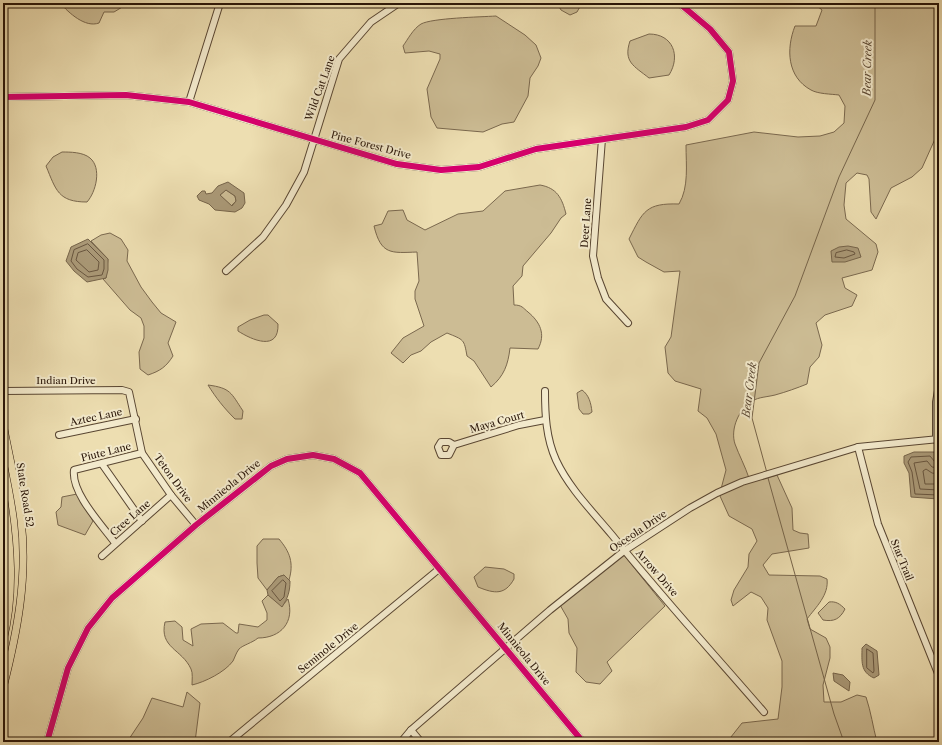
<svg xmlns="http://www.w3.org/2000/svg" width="942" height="745" font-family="'Libre Caslon Text',serif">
<rect width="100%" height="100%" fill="#eddeb1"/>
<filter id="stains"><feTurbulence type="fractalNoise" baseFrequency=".005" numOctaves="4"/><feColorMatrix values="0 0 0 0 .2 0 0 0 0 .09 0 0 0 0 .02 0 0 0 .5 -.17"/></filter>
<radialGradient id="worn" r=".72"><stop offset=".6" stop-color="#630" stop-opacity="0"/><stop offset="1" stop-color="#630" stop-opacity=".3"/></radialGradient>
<!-- green -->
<g fill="#ccbc94" stroke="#7a684e">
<path d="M60 3H125L124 6 114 12H104L99 23C85 28 69 13 60 3Z"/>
<path d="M557 3H582L577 12 570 15 561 10Z"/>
<path d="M806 3H884L898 5 904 3H937L939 122 935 139 922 168 912 177 891 188 876 219 871 212 869 179 867 175 857 173 846 183 844 205 846 219 876 244 878 252 872 270 842 278 845 288 857 295 852 306 825 315 816 323 822 345 819 357 810 367 807 384C797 388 786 392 775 395 767 397 759 397 752 401 739 409 730 429 735 444 739 455 745 466 749 478L721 489 726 470 716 434 707 418 698 411 701 389 675 381 668 373 665 347 671 337 680 271 664 272 646 262 638 257 629 239C643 211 646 203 679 204 689 187 686 165 686 145L754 132 798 137 820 136 834 132 844 123 845 106 839 95C831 94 818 94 811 90 787 77 786 49 795 26H816L822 10 816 5H806Z"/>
<path d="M496 16 525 35 536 45 541 58 538 66 530 78 528 96 514 122 502 124 483 132 437 128 431 117 427 89 440 59V54L429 51 405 53 403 46C408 39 413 29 421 24 432 18 480 17 496 16Z"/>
<path d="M649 34C673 34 681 56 669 75L649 78C634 66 623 62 630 41Z"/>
<path d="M62 152C70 152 83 152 90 158 102 168 96 192 87 202 58 202 56 190 46 166L53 157Z"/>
<path d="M540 185C557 188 562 198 566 214L561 218 551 233 523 266 522 276 513 286 514 305C522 305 523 308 528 312 540 322 546 334 538 349L510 348C508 365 504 376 491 387L474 361 467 356C464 339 464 340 447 333L431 342 421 351 411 355 403 363 391 353 403 338 424 326 415 299V291L419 281 417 252C391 253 381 255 374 226L382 224 388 211 403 210 407 220 425 230 458 214 483 211 505 191Z"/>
<path d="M226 190 235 196 236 201 231 206 220 195Z"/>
<path d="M110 233 121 239 128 250 127 261 141 287 152 302 161 313 176 322 168 343 173 356C166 367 160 371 148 375L140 369 139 352 144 338V326L141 318 130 310 103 279 106 278 108 259 91 241 101 235Z"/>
<path d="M264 315H268L278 324C279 352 252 340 238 331V327L250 320Z"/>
<path d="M208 385C231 388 231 393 243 411L242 419H235C224 408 216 398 208 385Z"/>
<path d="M582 390C589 395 591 403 592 412L589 414H583L579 409 577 393Z"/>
<path d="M777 475 792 508 793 530 800 533 808 534 809 548 772 554 763 565 769 575 820 576 827 579C829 595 816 607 807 619L810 629 826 638 830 647V658L823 685 824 702H841L857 695 866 697C871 712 873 727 877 742H727L742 723 778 719 782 687V661L767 620 768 608 761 597 751 592 733 606 731 600 734 590 748 567 749 554 757 541 752 529 729 516 720 496V494L743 484Z"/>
<path d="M77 494 93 521 85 535 58 525 56 512 61 507 62 497Z"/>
<path d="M263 539H279C290 552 294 563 289 580L284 575 278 577 267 590 258 578 257 563V546Z"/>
<path d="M623 554 665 606 607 662 612 671 600 684 586 682 576 672 577 648 569 633 568 619 560 605Z"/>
<path d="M485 567 504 569 514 574V579C505 595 495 594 478 587L474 577Z"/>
<path d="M268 595 282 606 288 599C295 622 281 638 258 638 252 643 243 645 239 649 236 653 235 657 233 661 225 672 205 682 192 685 192 680 193 673 191 669 182 649 159 648 165 622L175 621 182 627 183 640 193 646 191 629 201 624 223 623 236 633H238L239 624 258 627 267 620V613L262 601Z"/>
<path d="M829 602C836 601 840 604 845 609 840 619 834 622 823 620L818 613Z"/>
<path d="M187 692 200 703 195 742H127L143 718 152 698 183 707Z"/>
</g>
<!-- water -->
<g fill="#a97" stroke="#76644a" fill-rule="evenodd">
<path d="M228 182 244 193 245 203 242 208 235 212 215 210 209 204 199 200 197 196 202 191H205L206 194 212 193 218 186ZM226 190 235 196 236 201 232 206 220 195Z"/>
<path d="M88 239 108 259V270L106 278 87 282 74 271 66 261 71 247Z"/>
<path d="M848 246 858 248 861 257 845 262H832L831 251 839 247Z"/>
<path d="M914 452H934L939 463 938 499 911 497 909 473 904 463V456Z"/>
<path d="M284 575 290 581C290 591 288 598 282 607L268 595 267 590 278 577Z"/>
<path d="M866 644 877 651 879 675 874 678C860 672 862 661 862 648Z"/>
<path d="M833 673 843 675 850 682 849 691 834 681Z"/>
</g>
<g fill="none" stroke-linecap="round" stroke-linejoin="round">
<!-- shore -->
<g stroke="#69563f" stroke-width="1">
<path d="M88 244 104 260V269L102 275 88 277 77 269 71 261 74 250Z"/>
<path d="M87 250 99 262 98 270 89 272 76 260 78 253Z"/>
<path d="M847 250 854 252 855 254 844 258 835 257 836 253Z"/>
<path d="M939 463 935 462 930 456 911 457 908 462 912 472 915 494 939 495"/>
<path d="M939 468 932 467 927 461 914 463 920 489 939 490"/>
<path d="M939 474 932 473 926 469 923 471 925 484H939"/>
<path d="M283 580 286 583 284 597 280 601 272 591Z"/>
<path d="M867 649 873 653 874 671 873 673 867 668Z"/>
</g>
<!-- stream -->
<g stroke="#76644a" stroke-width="1">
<path d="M767 473 752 418 759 363 795 296 839 177 875 100V3"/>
<path d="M768 478 834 714 844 742"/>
</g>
<defs>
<g id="minor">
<path d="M939 69V93"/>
<path d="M3 97 126 95 189 102 397 164 441 170 479 167 536 149 686 127 708 120 728 100 733 81 729 52 710 29 679 3"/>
<path d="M189 102 220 3"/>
<path d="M602 139 593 256 598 278 606 299 628 323"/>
<path d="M226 271 263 237 286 205 304 172 339 59 371 22 399 3"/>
<path d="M3 391 122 390 129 392 142 453 171 495 196 525"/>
<path d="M545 391C545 414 546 438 556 460 569 488 592 511 612 535 660 595 713 653 764 712"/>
<path d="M59 435 136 419"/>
<path d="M936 440V402L939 385"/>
<path d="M454 445 449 442H441L438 447 441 455H449L454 445 519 425 545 420"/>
<path d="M858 447 878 524 939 676"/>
<path d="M102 464 142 521"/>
<path d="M115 543C102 525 71 493 74 470L142 453"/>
<path d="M102 556 171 495"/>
<path d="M411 730 421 742"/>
<path d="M47 742 68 668 88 628 112 598 196 525 271 466 287 459 313 455 334 459 360 473 583 742"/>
<path d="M229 742 439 569"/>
<path d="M401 742 411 730 550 610 624 551 690 508 717 493 742 482 858 447 939 439"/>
</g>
<g id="major">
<path d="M3 424C9 456 17 488 21 520 28 578 17 633 3 688"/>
<path d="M3 494C11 543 15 593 3 641"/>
</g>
</defs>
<!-- minor casing -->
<use href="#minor" stroke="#594632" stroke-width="8"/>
<!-- major casing -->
<use href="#major" stroke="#281407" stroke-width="8"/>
<!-- minor -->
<use href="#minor" stroke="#f3eacc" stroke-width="6"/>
<!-- major -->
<use href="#major" stroke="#eddeb1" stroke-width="7"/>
<defs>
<g id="cycleway">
<path d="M3 97 126 95 189 102 397 164 441 170 479 167 536 149 686 127 708 120 728 100 733 81 729 52 710 29 679 3"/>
<path d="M47 742 68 668 88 628 112 598 196 525 271 466 287 459 313 455 334 459 360 473 583 742"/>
</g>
</defs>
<!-- cycleway casing -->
<use href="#cycleway" stroke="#f3eacc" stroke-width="8"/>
<!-- cycleway -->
<use href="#cycleway" stroke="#d6006c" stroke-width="6"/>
</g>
<g text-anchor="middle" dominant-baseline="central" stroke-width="4" stroke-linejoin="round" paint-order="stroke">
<!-- street labels -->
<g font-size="10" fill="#281407" stroke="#f3eacc">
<text transform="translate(320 88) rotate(-70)">Wild Cat Lane</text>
<text transform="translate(371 145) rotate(15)">Pine Forest Drive</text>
<text transform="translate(586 223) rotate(-86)">Deer Lane</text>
<text x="66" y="380">Indian Drive</text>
<text transform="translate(96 417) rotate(-12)">Aztec Lane</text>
<text transform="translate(497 422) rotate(-16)">Maya Court</text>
<text transform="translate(106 452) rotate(-14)">Piute Lane</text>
<text transform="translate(173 478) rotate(54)">Teton Drive</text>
<text transform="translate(229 486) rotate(-39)">Minnieola Drive</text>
<text transform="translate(25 495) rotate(81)">State Road 52</text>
<text transform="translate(130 518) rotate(-41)">Cree Lane</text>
<text transform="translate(638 531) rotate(-34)">Osceola Drive</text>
<text transform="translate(902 560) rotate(68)">Star Trail</text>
<text transform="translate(657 573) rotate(49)">Arrow Drive</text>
<text transform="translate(328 648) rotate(-39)">Seminole Drive</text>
<text transform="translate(524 654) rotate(51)">Minnieola Drive</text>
</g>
<!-- water labels -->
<g font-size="11" font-style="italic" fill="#5c4934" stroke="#f3eacc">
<text transform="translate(867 68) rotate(-89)">Bear Creek</text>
<text transform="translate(749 390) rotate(-83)">Bear Creek</text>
</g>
</g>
<!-- margin -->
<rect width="942" height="745" fill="none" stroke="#eddeb1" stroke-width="16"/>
<rect x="4" y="4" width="934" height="737" fill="none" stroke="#281407" stroke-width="2"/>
<rect x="8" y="8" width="926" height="729" fill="none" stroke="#281407"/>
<rect width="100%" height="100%" filter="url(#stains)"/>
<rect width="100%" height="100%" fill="url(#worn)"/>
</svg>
